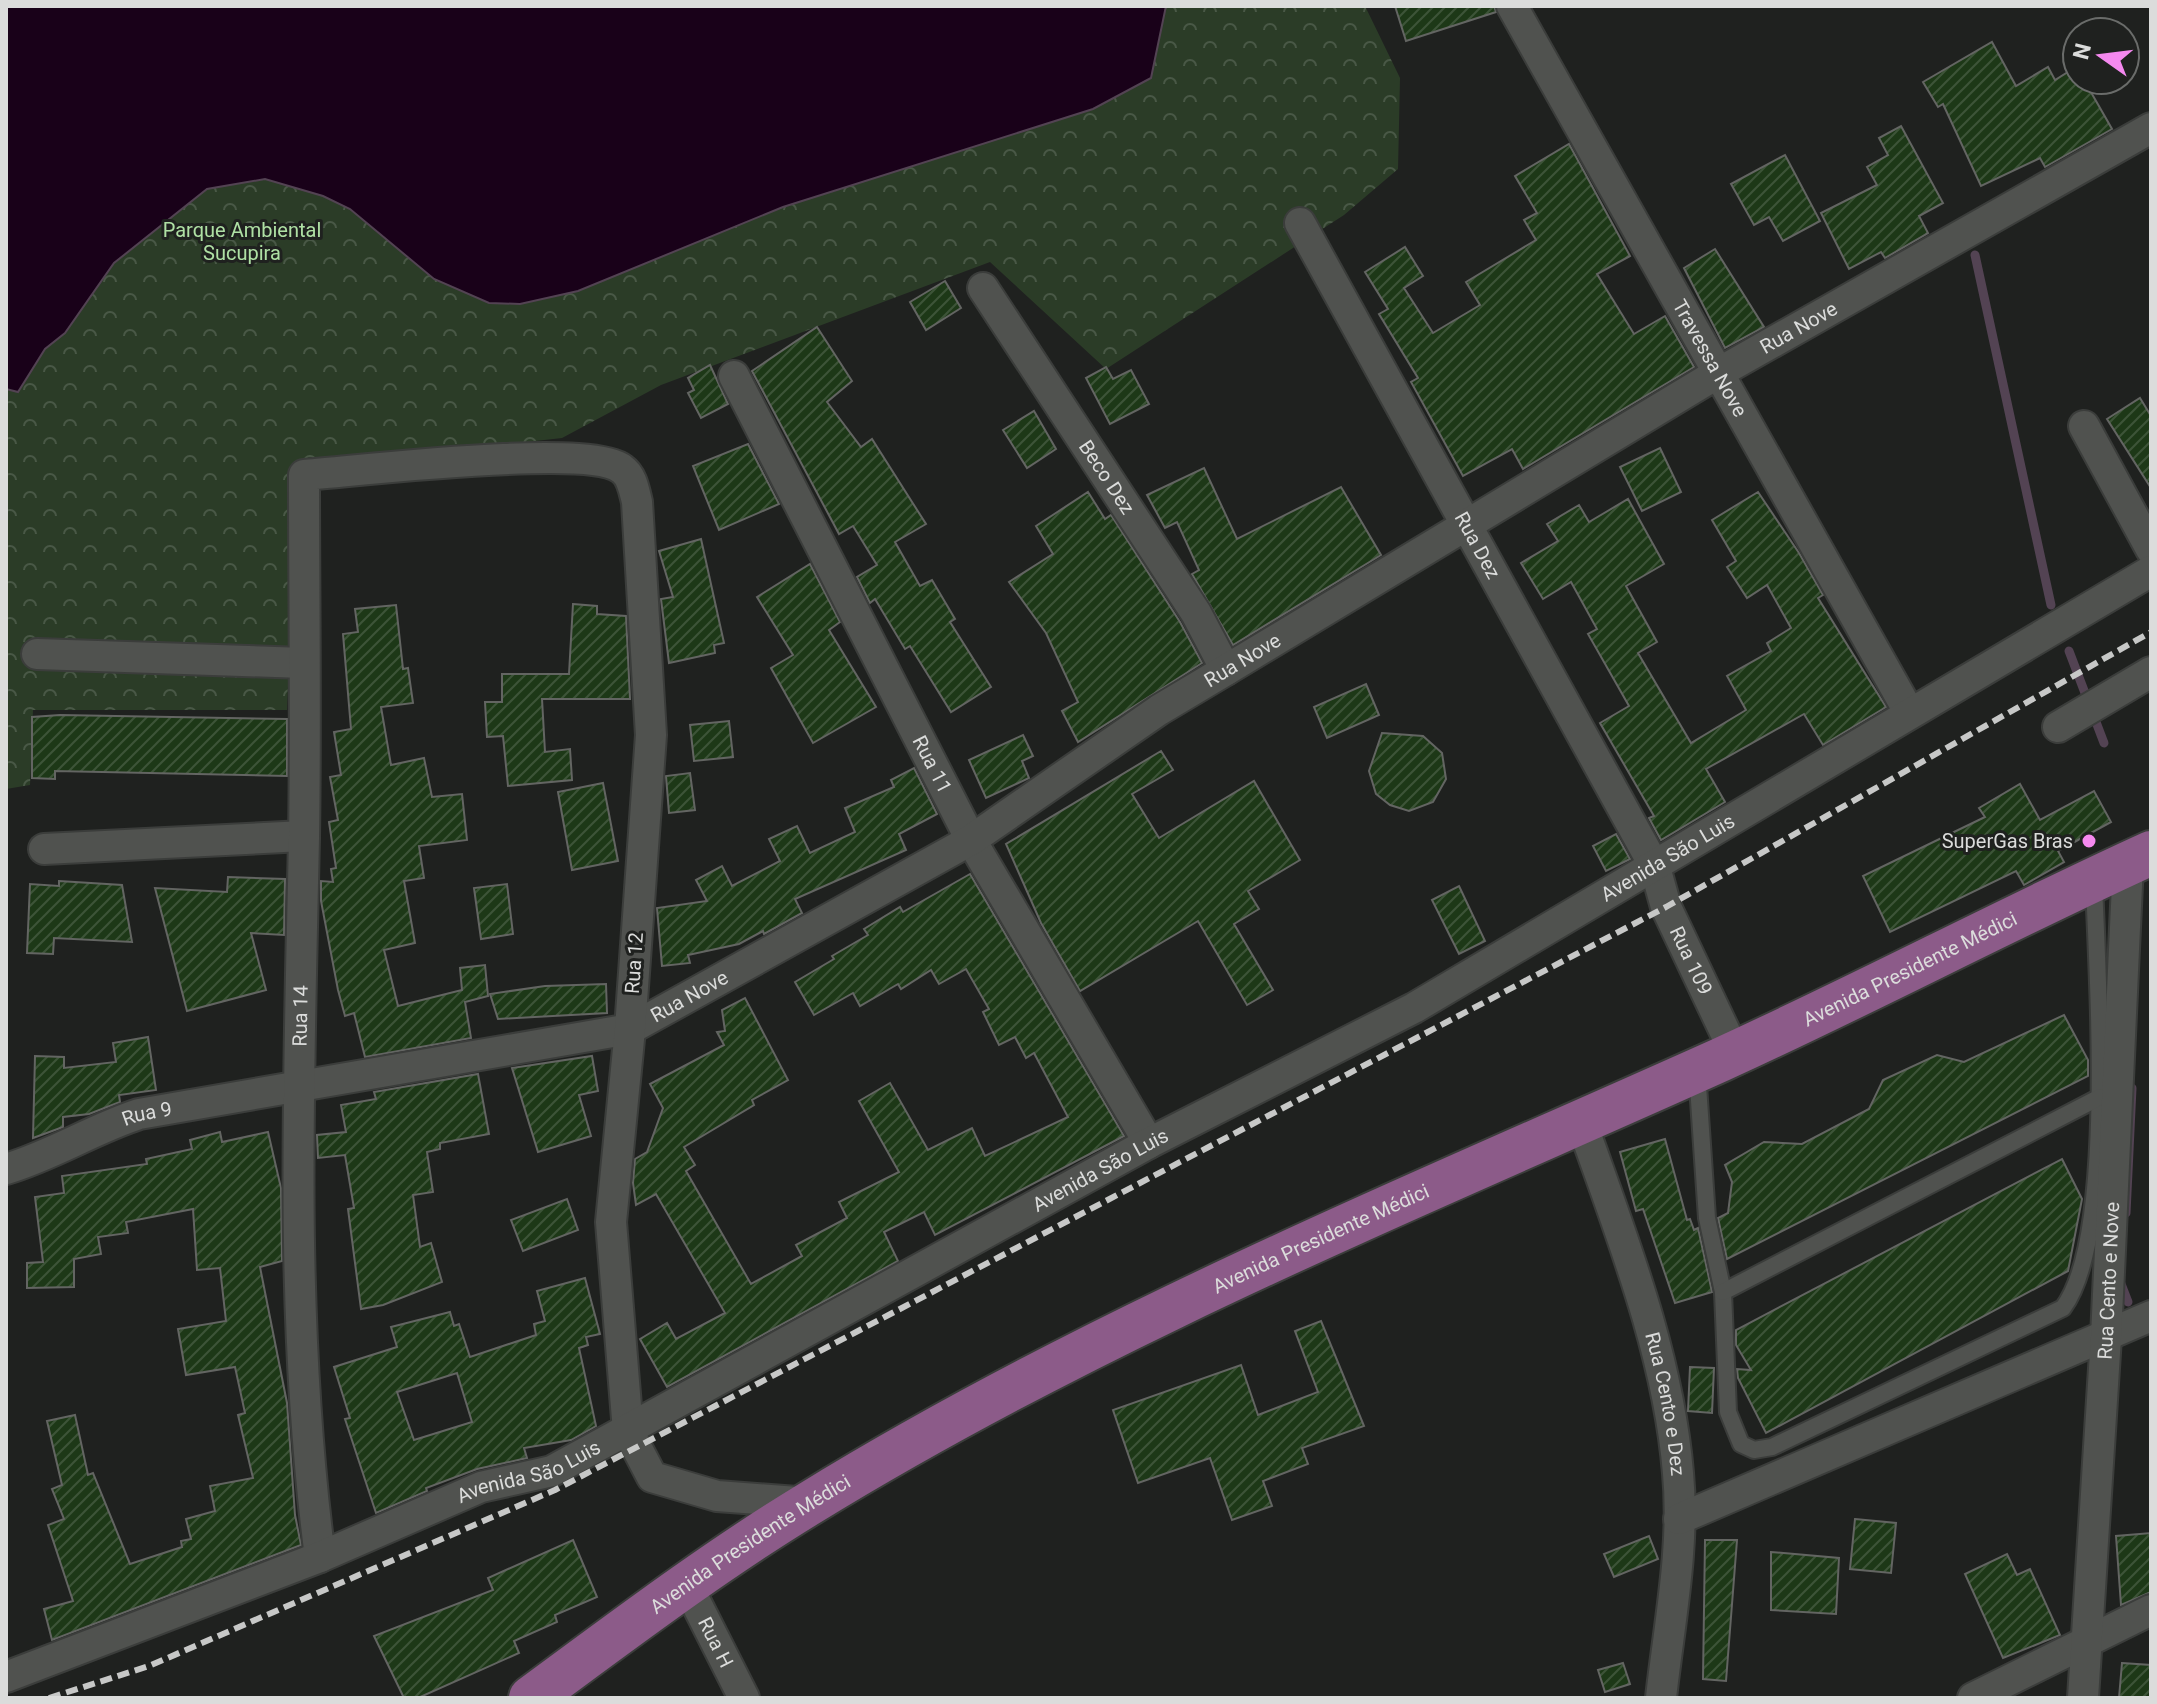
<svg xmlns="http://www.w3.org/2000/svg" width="2157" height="1704" font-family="Roboto,sans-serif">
<defs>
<pattern id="forest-crowns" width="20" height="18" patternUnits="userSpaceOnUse" patternTransform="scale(2)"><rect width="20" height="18" fill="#2b3c27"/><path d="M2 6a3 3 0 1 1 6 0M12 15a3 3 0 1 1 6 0" fill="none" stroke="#495846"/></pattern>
<pattern id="building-hatch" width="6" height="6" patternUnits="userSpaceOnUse" patternTransform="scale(2)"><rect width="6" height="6" fill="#1d3817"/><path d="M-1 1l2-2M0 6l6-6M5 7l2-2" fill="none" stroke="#3d5438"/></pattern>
</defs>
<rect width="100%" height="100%" fill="#1f211f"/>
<!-- forest -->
<path fill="url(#forest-crowns)" d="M6 6H1365L1400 78 1398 169 1344 215 1106 369 990 262 661 385 562 438 297 468 287 710H33L30 785 6 789Z"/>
<!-- water -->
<path fill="#190119" stroke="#534353" stroke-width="2" d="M6 6H1166L1151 78 1093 109 783 207 578 291 520 304 489 303 434 279 350 209 323 196 265 179 207 189 114 263 65 333 45 349 18 392 6 389Z"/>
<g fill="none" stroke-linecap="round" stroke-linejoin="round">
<!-- stream -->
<g stroke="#534353" stroke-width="9">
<path d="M1975 255 2051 605"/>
<path d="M2069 651 2104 743"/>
<path d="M2126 1213 2132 1088"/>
<path d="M2119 1279 2128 1302"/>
</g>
</g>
<!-- building -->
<g fill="url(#building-hatch)" stroke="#636562" stroke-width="2" fill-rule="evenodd">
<path d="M1395 6H1494L1496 12 1406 41Z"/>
<path d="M1992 42 2016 86 2048 67 2055 80 2076 67 2077 80H2084L2112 129 2045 167 2040 158 1981 186 1943 104 1938 107 1923 82Z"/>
<path d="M1901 126 1943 203 1919 216 1928 233 1885 258 1881 252 1849 269 1821 213 1877 185 1867 167 1888 155 1879 138Z"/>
<path d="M1569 144 1630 256 1597 274 1634 334 1665 316 1694 367 1523 469 1512 449 1463 476 1411 382 1418 378 1379 314 1388 309 1365 272 1405 247 1423 276 1404 288 1433 333 1480 305 1466 282 1536 240 1524 220 1537 213 1515 176Z"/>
<path d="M1785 155 1820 221 1783 241 1769 217 1754 225 1731 184Z"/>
<path d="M1715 249 1764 327 1725 348 1684 268Z"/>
<path d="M945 281 961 308 926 330 910 302Z"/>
<path d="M817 327 852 381 827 402 861 447 872 439 926 524 895 542 920 586 932 580 955 619 950 622 991 687 951 712 910 646 905 649 875 599 870 603 857 577 877 565 853 526 839 534 752 371Z"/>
<path d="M710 365 728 404 701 418 688 393 694 390 688 378Z"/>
<path d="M1106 367 1113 379 1131 370 1149 404 1110 424 1086 378Z"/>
<path d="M2140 398 2151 416V488L2107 419Z"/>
<path d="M1034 411 1056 449 1027 468 1003 430Z"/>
<path d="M748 444 779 504 719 530 693 466Z"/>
<path d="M1660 448 1681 492 1642 511 1620 467Z"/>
<path d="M1204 468 1237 539 1341 487 1381 555 1233 645 1192 574 1199 570 1177 522 1165 528 1147 495Z"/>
<path d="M1088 492 1105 519 1111 515 1180 622 1202 663 1078 742 1062 711 1078 702 1046 633 1009 582 1053 554 1036 526Z"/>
<path d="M1758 492 1799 553 1823 595 1818 598 1886 707 1823 745 1804 714 1706 769 1725 802 1661 840 1649 818 1654 816 1600 723 1629 706 1588 634 1597 629 1571 582 1543 599 1521 563 1558 541 1547 524 1579 505 1589 522 1628 499 1664 564 1626 586 1657 642 1638 653 1691 743 1746 710 1727 676 1771 651 1767 643 1791 628 1767 585 1747 598 1727 567 1736 561 1712 520Z"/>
<path d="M701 539 724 643 714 645 715 653 669 663 661 599 673 597 659 551Z"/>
<path d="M810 564 840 622 829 630 876 707 813 743 771 668 793 655 757 597Z"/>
<path d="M573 604 597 606V614L626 616 630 699H542L545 752 570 749 572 780 508 786 503 736 487 737 485 702H502V674H569Z"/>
<path d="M396 605 403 669 408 668 413 703 381 707 391 765 424 758 432 797 462 794 467 840 419 846 424 878 404 881 415 943 384 950 398 1006 462 990 460 968 485 965 488 996 465 1002 471 1038 365 1057 354 1013 345 1016 338 990 321 901V881L333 882 331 869 336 868 329 822 338 820 330 777 341 775 334 732 351 729 343 634 358 632 355 609Z"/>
<path d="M1366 684 1379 715 1327 738 1314 707Z"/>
<path d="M60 715 287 719V776L55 771V779L32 778V717Z"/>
<path d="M729 721 733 757 694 761 690 725Z"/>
<path d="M1382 733 1423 736 1442 753 1446 779 1433 802 1409 811 1390 805 1376 794 1369 771Z"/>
<path d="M1023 735 1033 756 1022 761 1029 778 986 798 969 760Z"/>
<path d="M1161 751 1173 770 1132 794 1159 838 1254 781 1300 860 1248 891 1259 909 1234 924 1273 990 1247 1005 1198 921 1080 991 1041 923 1006 844Z"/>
<path d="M914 768 937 814 899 834 906 850 795 899 802 913 764 934 763 931 739 944 688 955 690 963 662 966 657 908 707 901 696 880 722 866 732 886 780 861 769 839 797 826 810 853 855 832 845 808 894 787 891 780Z"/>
<path d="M690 773 695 810 669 813 666 776Z"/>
<path d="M603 783 618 861 572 870 558 792Z"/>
<path d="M2020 784 2040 820 2094 791 2111 822 2058 851 2064 862 2024 885 2016 871 1890 932 1863 876 1985 817 1979 808Z"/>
<path d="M1616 834 1630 859 1606 871 1593 846Z"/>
<path d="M970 874 1124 1136 935 1235 924 1212 884 1232 898 1261 667 1387 640 1339 667 1323 676 1339 725 1313 656 1194 636 1205 633 1183 635 1159 647 1152 663 1108 650 1084 724 1045 717 1032 725 1031 722 1010 745 998 788 1080 752 1100 754 1105 684 1147 695 1165 686 1171 751 1284 802 1256 796 1245 847 1218 839 1202 899 1172 859 1101 890 1083 928 1150 972 1128 985 1156 1068 1117 1034 1053 1026 1058 1015 1037 999 1045 983 1012 989 1009 966 969 939 984 931 970 901 989 898 984 860 1006 853 993 814 1015 795 982 834 959 832 956 868 935 864 929 900 907 903 912Z"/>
<path d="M228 877 285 879 284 935 251 933 266 990 187 1011 155 888 227 892Z"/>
<path d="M59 881 122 885 132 942 54 938 53 954 27 953 30 884 59 886Z"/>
<path d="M507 884 513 934 481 939 474 888Z"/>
<path d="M1459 886 1485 941 1459 954 1432 900Z"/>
<path d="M606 984 607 1013 498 1019 490 994 545 986Z"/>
<path d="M2064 1015 2088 1060V1076L1727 1259 1718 1218 1728 1213 1732 1182 1725 1165 1764 1142 1802 1144 1869 1109 1883 1080 1937 1055 1964 1062Z"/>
<path d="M148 1037 156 1090 119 1095 120 1102 89 1114 63 1117V1127L33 1138 35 1056 64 1057V1068L116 1062 113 1043Z"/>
<path d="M592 1056 598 1091 579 1095 591 1136 538 1152 512 1068Z"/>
<path d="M478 1074 489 1134 440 1143V1149L427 1152 433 1192 413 1195 420 1247 431 1243 442 1282 383 1305 361 1309 348 1209 354 1208 345 1155 318 1158 317 1135 346 1132 341 1105 376 1099 374 1092Z"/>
<path d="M220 1132 222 1142 268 1132 281 1188 282 1261 260 1267 287 1403 295 1515 301 1545 52 1640 44 1609 73 1601 48 1525 64 1519 52 1489 62 1485 47 1421 75 1415 88 1475 93 1473 130 1564 182 1547 181 1541 191 1539 186 1519 215 1511 210 1486 253 1478 238 1415 245 1413 235 1367 186 1375 178 1329 226 1321 220 1268 197 1270 193 1209 126 1222 128 1233 98 1237 101 1254 74 1259V1287L27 1288V1263L43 1262 35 1197 64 1193 62 1176 147 1164 146 1159 192 1149 190 1140Z"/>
<path d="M1665 1139 1687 1220 1690 1219 1694 1230 1698 1228 1712 1292 1675 1303 1643 1209 1636 1211 1620 1152Z"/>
<path d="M2062 1159 2082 1199 2068 1271 1766 1433 1738 1378 1737 1369 1751 1370 1736 1345V1330Z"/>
<path d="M567 1199 578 1230 523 1251 511 1220Z"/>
<path d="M585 1278 600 1334 586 1337 588 1345 579 1348 596 1426 571 1440 524 1448 527 1458 477 1469 426 1488 427 1491 376 1513 345 1419 350 1418 334 1367 397 1347 391 1327 450 1312 454 1326 459 1324 470 1357 536 1335 534 1324 545 1321 537 1291ZM457 1373 472 1422 414 1440 397 1392Z"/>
<path d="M1321 1321 1364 1426 1302 1448 1308 1464 1263 1481 1272 1506 1232 1520 1210 1458 1138 1483 1113 1410 1241 1365 1258 1415 1318 1392 1295 1331Z"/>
<path d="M1690 1367 1714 1368 1712 1413 1688 1411Z"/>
<path d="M1855 1519 1896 1523 1891 1573 1850 1569Z"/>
<path d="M2151 1533V1592L2121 1605 2116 1536Z"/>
<path d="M1649 1536 1658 1559 1614 1577 1604 1554Z"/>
<path d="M573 1540 597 1597 555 1615 557 1622 514 1641 519 1653 418 1698H404L374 1636 493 1590 488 1578Z"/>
<path d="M1705 1540H1737L1726 1681 1703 1679Z"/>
<path d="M1771 1552 1839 1558 1836 1614 1771 1610Z"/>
<path d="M2007 1554 2017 1575 2030 1569 2060 1635 2003 1658 1965 1574Z"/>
<path d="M1623 1663 1630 1684 1605 1692 1598 1670Z"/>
<path d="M2122 1663 2151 1665V1698H2119Z"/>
</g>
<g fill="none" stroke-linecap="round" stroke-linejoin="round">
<defs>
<g id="service">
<path d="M1697 1071 1707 1218 1723 1292 1728 1412 1741 1444 1754 1450 1772 1447 2063 1308C2116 1237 2097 976 2094 882"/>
<path d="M1723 1292 2100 1097"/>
</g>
<g id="minor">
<path id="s1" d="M1512 6 1909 712"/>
<path id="s2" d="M1300 223 1655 867 1666 907 1735 1053"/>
<path id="s3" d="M983 288 1196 613 1226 670"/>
<path id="s4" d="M734 376 971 840 1149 1143"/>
<path d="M2084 426 2151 549"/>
<path d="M37 654 304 663"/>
<path d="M2058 727 2151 672"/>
<path d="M44 849 304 836"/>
<path id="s5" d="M1581 1121C1621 1235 1668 1352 1678 1473 1685 1547 1669 1625 1661 1698"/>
<path id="s6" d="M6 1169C53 1155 93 1129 139 1114L630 1029 971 840 1159 710 1226 670 1720 372 2151 128"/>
<path d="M1679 1519 2151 1316"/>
<path id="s7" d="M320 1557C289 1319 299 1078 304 838 306 717 304 596 304 475 357 471 588 443 622 469 632 476 634 490 637 502L651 735 630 1029 611 1222 628 1431 652 1477 717 1496 810 1503"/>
<path id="s8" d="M687 1585 744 1698"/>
<path id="s9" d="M6 1677 320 1557 481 1487 552 1471 1149 1143 1414 1008 2151 571"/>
<path d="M1973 1698 2151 1610"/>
<path id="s10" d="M2083 1698 2106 1337 2128 863"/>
</g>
<g id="primary">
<path id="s11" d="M531 1698C622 1631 713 1562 810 1503 1098 1326 1413 1198 1720 1060 1865 994 2006 919 2151 853"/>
</g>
</defs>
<!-- service casing -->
<use href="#service" stroke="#3b3d3b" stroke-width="20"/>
<!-- minor casing -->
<use href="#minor" stroke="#3b3d3b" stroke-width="34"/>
<!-- primary casing -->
<use href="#primary" stroke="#3b3d3b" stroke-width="48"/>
<!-- service -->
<use href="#service" stroke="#50524f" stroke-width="16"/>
<!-- minor -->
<use href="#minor" stroke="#50524f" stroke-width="30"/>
<!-- primary -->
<use href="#primary" stroke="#8c5b89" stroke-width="44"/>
<!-- rail -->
<path stroke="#c7c8c7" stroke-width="6" stroke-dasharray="12 6" stroke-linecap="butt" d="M49 1698 149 1666 555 1490 1666 907 2151 632"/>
</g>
<!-- markers -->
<circle fill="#f589ef" stroke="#1f211f" stroke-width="3" cx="2089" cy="841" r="8"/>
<g text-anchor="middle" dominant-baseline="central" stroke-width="6" stroke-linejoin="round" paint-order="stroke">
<!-- park labels -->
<g font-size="20" fill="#afe0a4" stroke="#1f211f">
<text x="242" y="230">Parque Ambiental<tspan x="242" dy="23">Sucupira</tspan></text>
</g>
<!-- street labels -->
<g font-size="20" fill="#dbdcdb" stroke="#1f211f">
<text stroke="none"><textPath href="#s6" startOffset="2006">Rua Nove</textPath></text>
<text stroke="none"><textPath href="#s1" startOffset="404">Travessa Nove</textPath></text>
<text stroke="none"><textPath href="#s3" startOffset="226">Beco Dez</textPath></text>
<text stroke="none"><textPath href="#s2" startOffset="368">Rua Dez</textPath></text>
<text stroke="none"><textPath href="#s6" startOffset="1358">Rua Nove</textPath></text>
<text stroke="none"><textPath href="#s4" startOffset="436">Rua 11</textPath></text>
<text stroke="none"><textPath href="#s9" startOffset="1858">Avenida São Luis</textPath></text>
<text stroke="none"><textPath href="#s2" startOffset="836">Rua 109</textPath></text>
<text transform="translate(634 963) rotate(-86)">Rua 12</text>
<text stroke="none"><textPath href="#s11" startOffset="1564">Avenida Presidente Médici</textPath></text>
<text stroke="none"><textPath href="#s6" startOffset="710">Rua Nove</textPath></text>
<text stroke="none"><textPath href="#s7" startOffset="542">Rua 14</textPath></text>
<text stroke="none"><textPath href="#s6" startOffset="152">Rua 9</textPath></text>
<text stroke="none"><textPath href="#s9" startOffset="1210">Avenida São Luis</textPath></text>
<text stroke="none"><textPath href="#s11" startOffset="916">Avenida Presidente Médici</textPath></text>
<text stroke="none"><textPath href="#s10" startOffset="418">Rua Cento e Nove</textPath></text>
<text stroke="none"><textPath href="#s5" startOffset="296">Rua Cento e Dez</textPath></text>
<text stroke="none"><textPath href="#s9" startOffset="562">Avenida São Luis</textPath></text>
<text stroke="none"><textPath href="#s11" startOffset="268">Avenida Presidente Médici</textPath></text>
<text stroke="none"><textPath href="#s8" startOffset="64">Rua H</textPath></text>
</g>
<!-- poi labels -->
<g font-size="20" fill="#dbdcdb" stroke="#1f211f" text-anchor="end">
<text x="2073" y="841">SuperGas Bras</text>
</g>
</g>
<!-- border -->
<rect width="2157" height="1704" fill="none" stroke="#dbdcdb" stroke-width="16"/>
<!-- north arrow -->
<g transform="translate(2101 56) rotate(284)"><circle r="38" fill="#1f211f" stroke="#6a6c6a" stroke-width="2"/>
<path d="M0-6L14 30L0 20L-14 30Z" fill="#f589ef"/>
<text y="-12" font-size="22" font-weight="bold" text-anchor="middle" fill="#dbdcdb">N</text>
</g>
</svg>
